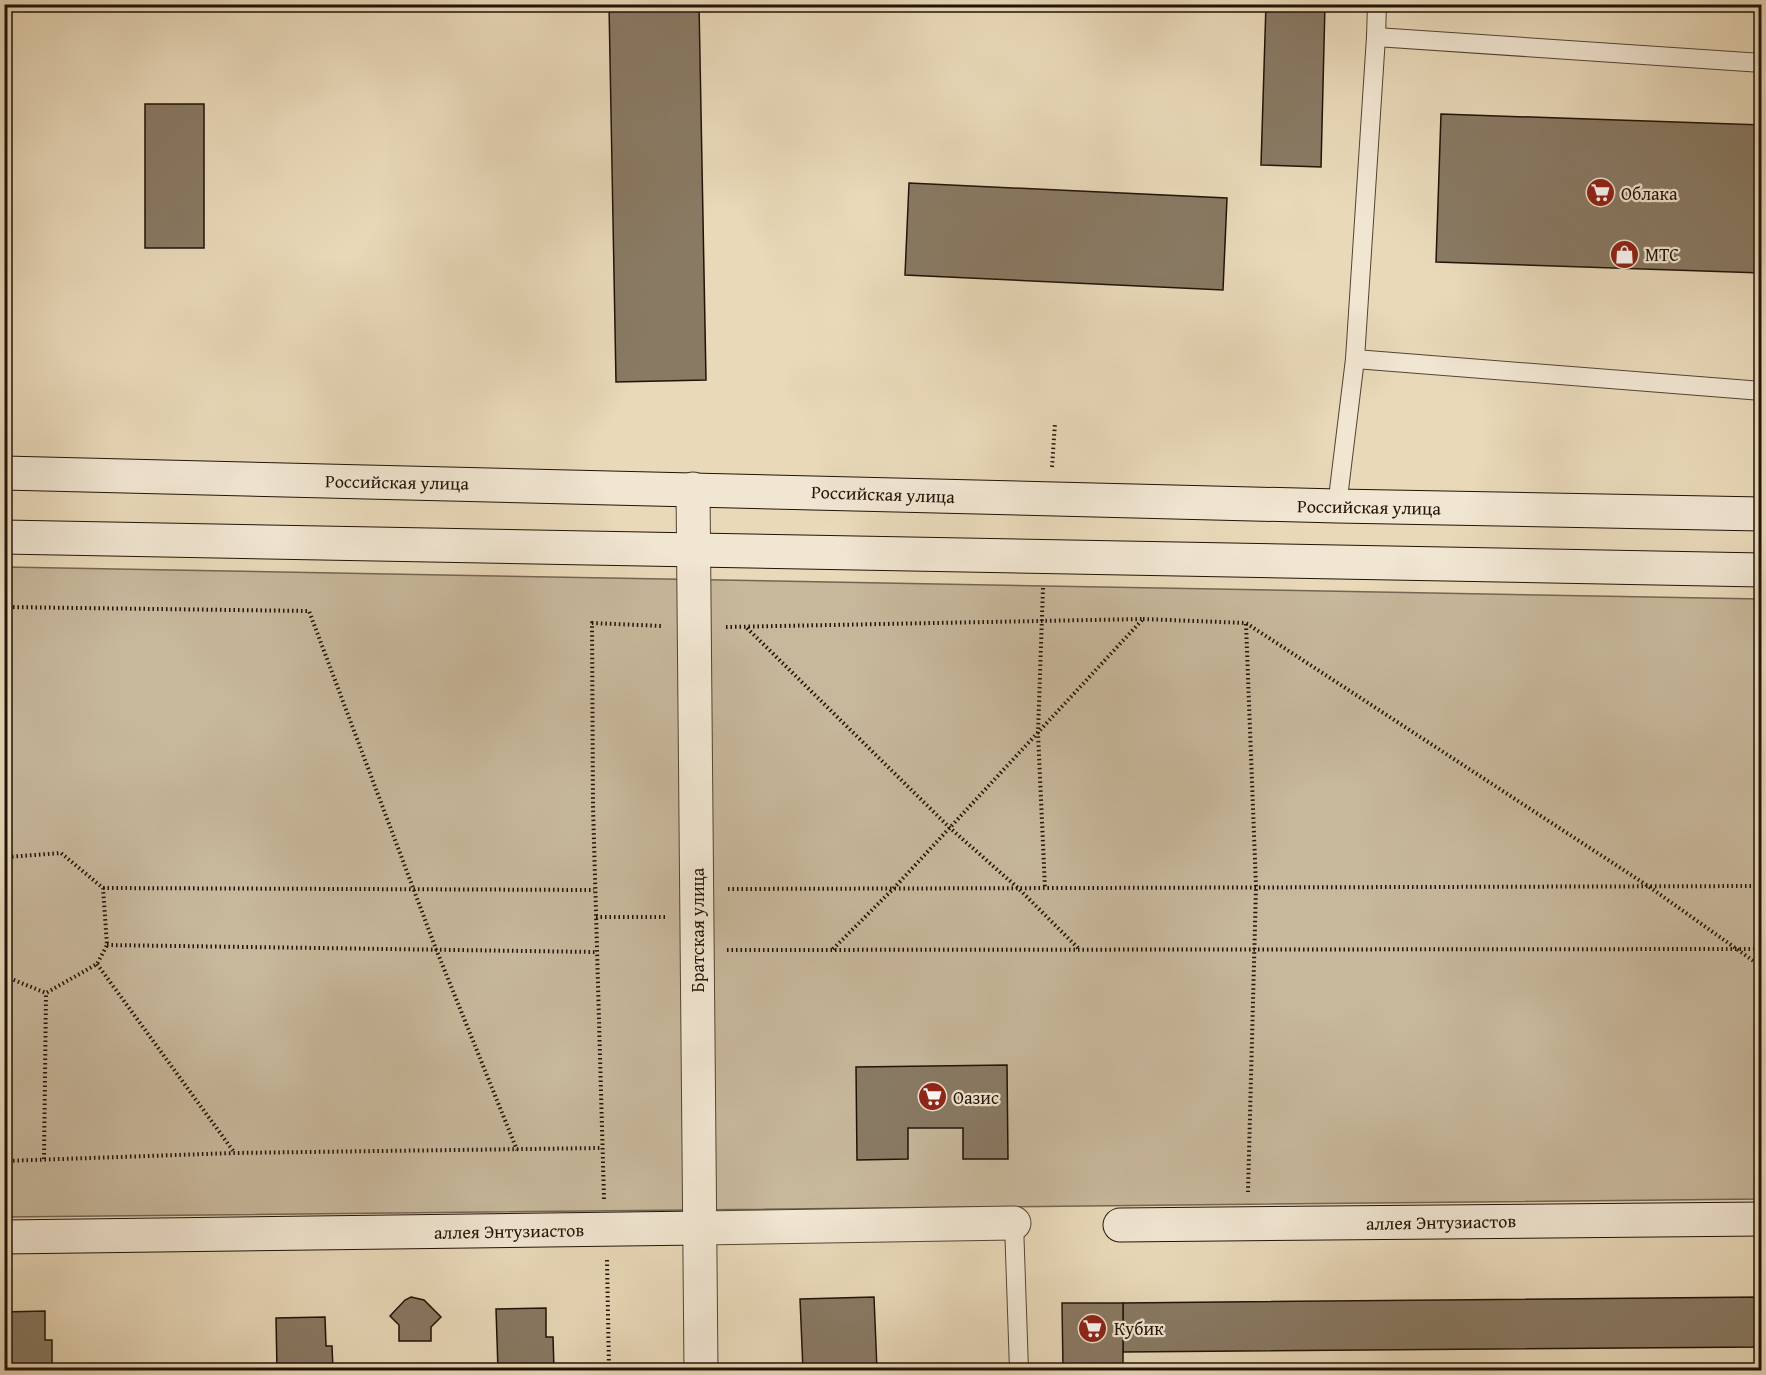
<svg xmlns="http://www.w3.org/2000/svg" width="1766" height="1375" font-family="'Gentium Book Plus',serif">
<rect width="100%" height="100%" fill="#e9d9b9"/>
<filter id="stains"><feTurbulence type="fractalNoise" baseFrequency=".00333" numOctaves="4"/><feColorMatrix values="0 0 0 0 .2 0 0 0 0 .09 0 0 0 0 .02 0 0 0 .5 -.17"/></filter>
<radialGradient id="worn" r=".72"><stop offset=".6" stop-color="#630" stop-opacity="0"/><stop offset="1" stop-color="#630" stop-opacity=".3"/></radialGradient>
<!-- green -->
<path fill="#c7b79b" stroke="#746552" stroke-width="1.5" d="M5 567 1761 599V1199L5 1217Z"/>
<!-- building -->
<g fill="#897a64" stroke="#211308" stroke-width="1.5">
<path d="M609 4H699L706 380 616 382Z"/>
<path d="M1266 4H1325L1321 167 1261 165Z"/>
<path d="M1654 4H1762V10Z"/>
<rect x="145" y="104" width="59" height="144"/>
<path d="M1441 114 1762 125V273L1436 262Z"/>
<path d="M909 183 1227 198 1223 290 905 275Z"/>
<path d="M1007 1065 1008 1159H963V1128H908V1159L857 1160 856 1067Z"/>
<path d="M411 1297 424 1300 441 1317 431 1327V1341H399V1325L390 1316 405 1300Z"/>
<path d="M874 1297 877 1370H803L800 1299Z"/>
<path d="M1762 1297V1347L1123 1352V1303Z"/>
<path d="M1062 1303H1123V1370H1063Z"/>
<path d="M546 1308V1337H553L554 1370H498L496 1309Z"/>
<path d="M45 1311V1340H52V1370H4V1312Z"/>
<path d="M325 1317 326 1346H332L333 1370H277L276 1318Z"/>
</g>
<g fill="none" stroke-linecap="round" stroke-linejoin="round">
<defs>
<g id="lane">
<path d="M1376 37 1762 63"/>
<path d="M1355 359 1762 391"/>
<path d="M1337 506 1355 359 1376 37 1377 4"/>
<path d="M1014 1223 1019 1370"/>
</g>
<g id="street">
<path d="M693 489 701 1370"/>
<path d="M700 1228 1014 1223"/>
</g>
<g id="secondary">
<path d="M4 473 1337 506 1762 514"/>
<path d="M4 537 1762 570"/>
<path d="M1120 1225 1762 1219"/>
<path d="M4 1237 700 1228"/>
</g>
</defs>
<!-- lane casing -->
<use href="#lane" stroke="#534434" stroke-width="20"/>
<!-- street casing -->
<use href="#street" stroke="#534434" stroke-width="35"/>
<!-- secondary casing -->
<use href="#secondary" stroke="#211308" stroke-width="35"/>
<!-- path -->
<g stroke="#211308" stroke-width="4" stroke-dasharray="1.5 3" stroke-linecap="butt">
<path d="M1052 467 1055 423"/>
<path d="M1043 588 1038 733 1045 888"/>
<path d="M4 607 309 611 436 949 517 1150"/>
<path d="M1143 619 1246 623 1648 886 1762 967"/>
<path d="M1246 624 1256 887 1248 1192"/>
<path d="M726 627 1143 619 894 888 832 950"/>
<path d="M747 628 950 828 1018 888 1080 950"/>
<path d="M4 860 8 857 61 853 103 888 107 945 97 964 46 993 4 976"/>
<path d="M103 888 594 890"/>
<path d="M728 889 1762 886"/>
<path d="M596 917H665"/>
<path d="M107 945 596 952"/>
<path d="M727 950 1762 949"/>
<path d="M97 964 234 1152"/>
<path d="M44 1159 46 993"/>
<path d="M4 1161 234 1153 602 1148"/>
<path d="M604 1199 593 806 592 623 662 626"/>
<path d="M607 1260 609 1370"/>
</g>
<!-- lane -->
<use href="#lane" stroke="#f1e6d2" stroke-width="18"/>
<!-- street -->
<use href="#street" stroke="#f1e6d2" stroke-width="33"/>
<!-- secondary -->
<use href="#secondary" stroke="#f1e6d2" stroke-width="33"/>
</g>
<!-- icons -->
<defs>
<symbol id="supermarket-disc" viewBox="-11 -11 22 22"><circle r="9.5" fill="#8f2418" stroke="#f1e6d2"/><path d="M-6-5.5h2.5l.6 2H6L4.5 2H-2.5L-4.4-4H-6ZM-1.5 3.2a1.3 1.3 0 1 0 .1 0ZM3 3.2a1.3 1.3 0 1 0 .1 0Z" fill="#fff"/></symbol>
<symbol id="shop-disc" viewBox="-11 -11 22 22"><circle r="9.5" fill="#8f2418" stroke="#f1e6d2"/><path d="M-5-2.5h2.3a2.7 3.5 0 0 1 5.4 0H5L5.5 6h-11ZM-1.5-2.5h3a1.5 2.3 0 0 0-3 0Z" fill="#fff"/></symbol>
</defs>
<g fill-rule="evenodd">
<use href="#supermarket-disc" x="1584" y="176" width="33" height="33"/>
<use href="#shop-disc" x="1608" y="238" width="33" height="33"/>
<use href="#supermarket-disc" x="916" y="1080" width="33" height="33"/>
<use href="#supermarket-disc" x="1076" y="1312" width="33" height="33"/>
</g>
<g text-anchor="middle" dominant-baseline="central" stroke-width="4.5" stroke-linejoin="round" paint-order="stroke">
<!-- poi labels -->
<g font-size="18" fill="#211308" stroke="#f1e6d2" text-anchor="start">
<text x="1621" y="193">Облака</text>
<text x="1645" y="254">МТС</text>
<text x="953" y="1097">Оазис</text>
<text x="1114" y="1328">Кубик</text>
</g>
<!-- street labels -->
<g font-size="18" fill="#211308" stroke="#f1e6d2">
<text transform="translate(397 482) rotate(1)">Российская улица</text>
<text transform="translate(883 494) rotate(2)">Российская улица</text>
<text transform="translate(1369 507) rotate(1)">Российская улица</text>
<text transform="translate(697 930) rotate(-90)">Братская улица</text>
<text transform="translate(1441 1222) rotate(-1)">аллея Энтузиастов</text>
<text transform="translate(509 1231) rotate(-1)">аллея Энтузиастов</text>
</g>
</g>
<!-- margin -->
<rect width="1766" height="1375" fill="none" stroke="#e9d9b9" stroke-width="24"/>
<rect x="6" y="6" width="1754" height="1363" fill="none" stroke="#211308" stroke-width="3"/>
<rect x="12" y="12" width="1742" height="1351" fill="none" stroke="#211308" stroke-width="1.5"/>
<rect width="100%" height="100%" filter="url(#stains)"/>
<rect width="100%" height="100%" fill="url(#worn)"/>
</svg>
